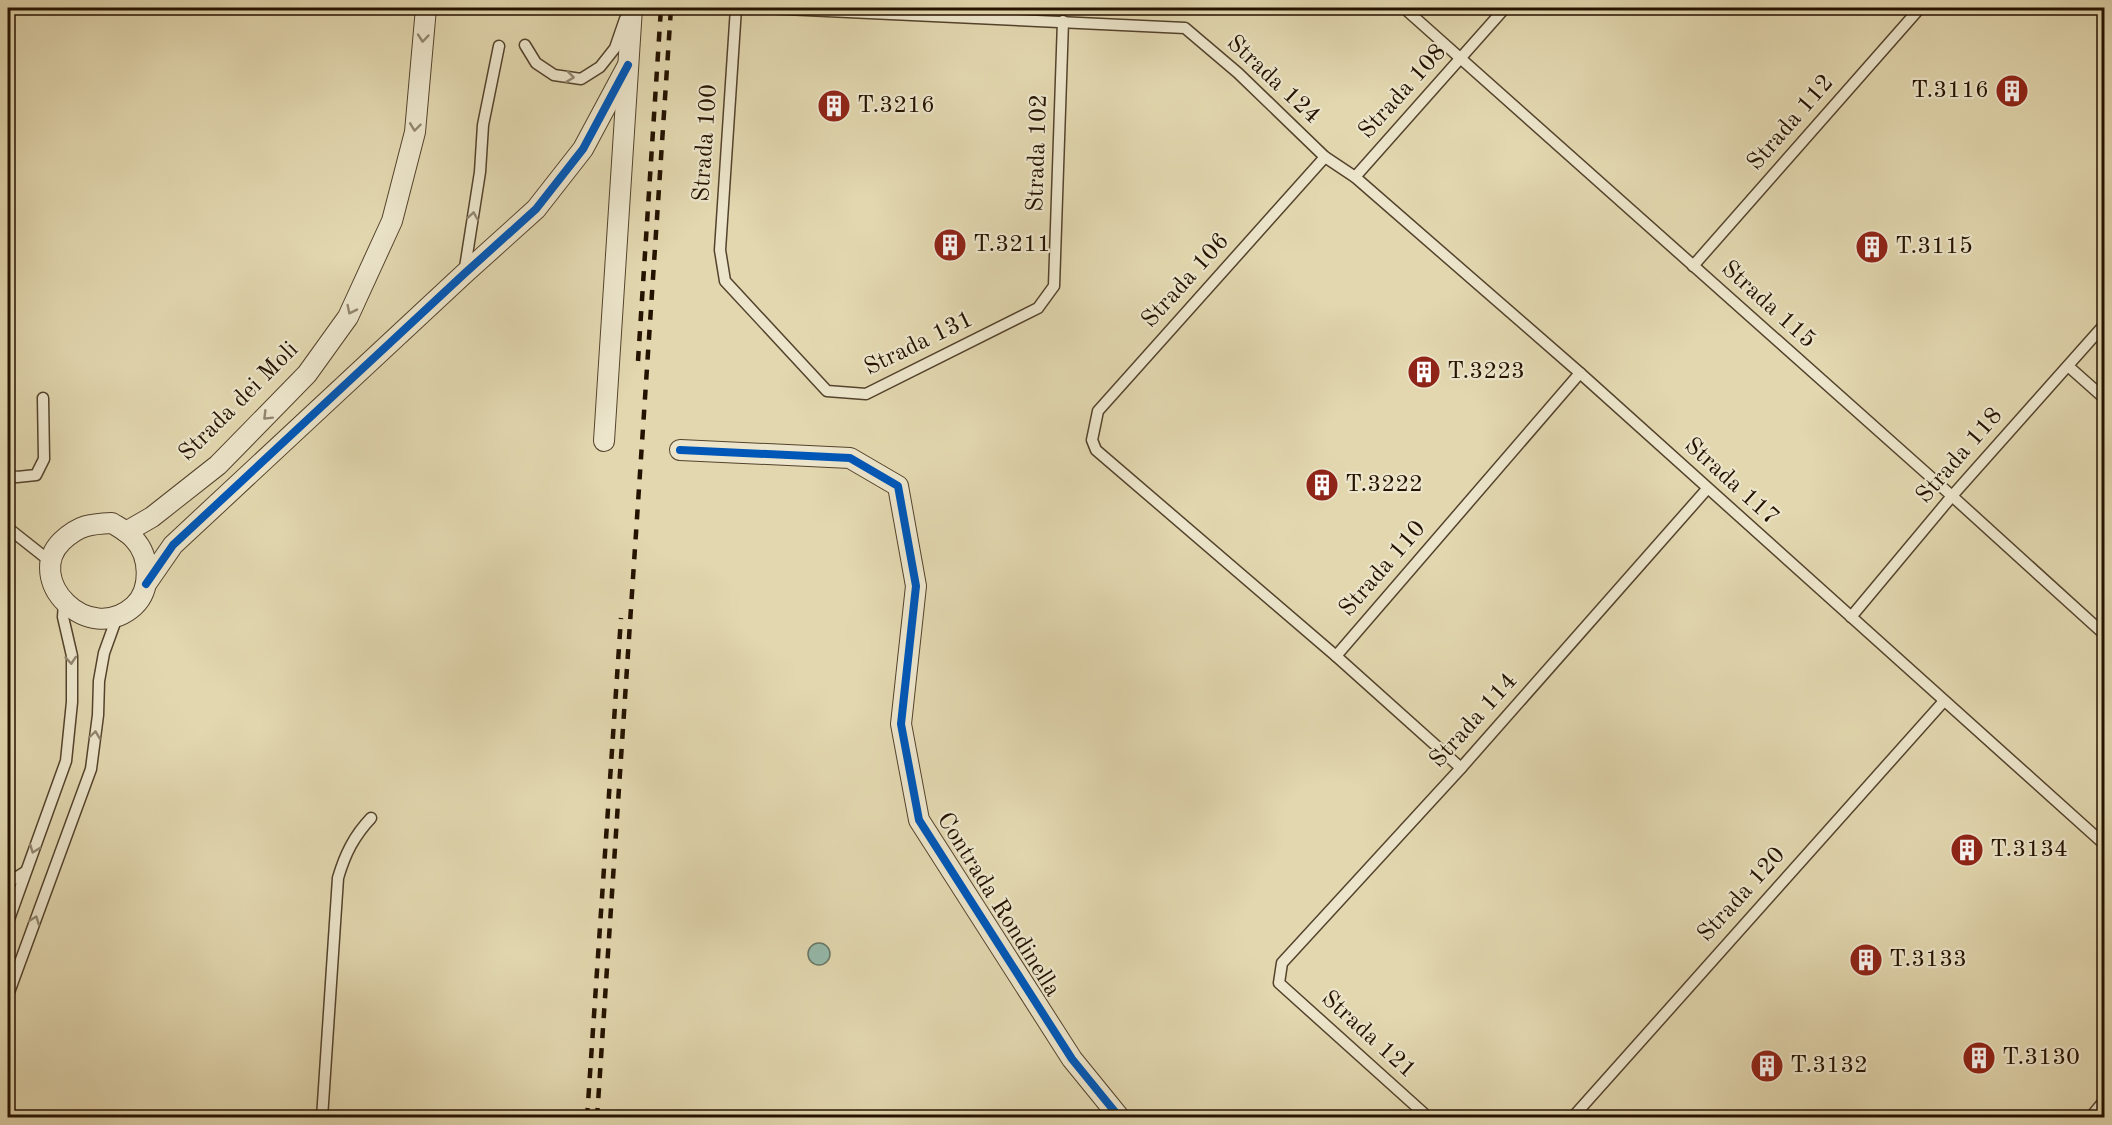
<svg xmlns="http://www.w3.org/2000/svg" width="2112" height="1125" font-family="'Old Standard TT',serif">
<rect width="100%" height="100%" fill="#e2d7af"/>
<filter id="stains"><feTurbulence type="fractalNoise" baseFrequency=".00333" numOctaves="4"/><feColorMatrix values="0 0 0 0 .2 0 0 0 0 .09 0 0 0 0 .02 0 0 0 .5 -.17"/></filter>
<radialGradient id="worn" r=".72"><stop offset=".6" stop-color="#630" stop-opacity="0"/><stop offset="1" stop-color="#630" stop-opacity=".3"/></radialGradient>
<!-- water -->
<circle fill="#95baab" stroke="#687767" stroke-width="1.5" cx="819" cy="954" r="11"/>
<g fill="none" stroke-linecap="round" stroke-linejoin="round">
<defs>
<g id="lane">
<path d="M736 8 720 250 725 281 827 391 866 394 1038 308 1054 286 1063 21"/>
<path d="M763 8 1185 28 1238 73 1325 157 1355 177 1580 373 2104 844"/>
<path d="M1404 8 1952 496 2104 634"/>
<path d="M525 45 536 63 554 75 581 79 600 67 615 48 625 19"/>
<path d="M1325 157 1098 411 1092 440 1096 450 1336 656 1461 768"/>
<path d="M1355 177 1505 8"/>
<path d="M1693 266 1920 8"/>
<path d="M464 274 480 172 483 125 499 46"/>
<path d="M2068 366 2104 398"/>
<path d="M8 475 17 477 36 475 44 459 43 398"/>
<path d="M8 528 51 562"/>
<path d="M1851 617 1952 496 2104 325"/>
<path d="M1336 656 1580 373"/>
<path d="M8 883 25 872"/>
<path d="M8 922 66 761 72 702V656L63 617 64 603"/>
<path d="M8 994V1014"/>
<path d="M8 995 91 769 98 715 99 681 104 653 117 617"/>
<path d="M322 1118 338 878C345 854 354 836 371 818"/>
<path d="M1429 1118 1279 983 1282 963 1461 768 1707 489"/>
<path d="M1572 1118 1944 701"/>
<path d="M2090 1118 2104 1101"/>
</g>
<g id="street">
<path d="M604 441 632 8"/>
<path d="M680 450 850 458 898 486 916 586 901 724 919 820 1072 1059 1120 1118"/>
<path d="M112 523C120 528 128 532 134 539 150 556 152 589 134 606 88 647 23 579 62 541 79 525 90 524 112 523Z"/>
<path d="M126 532 152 517 218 465 307 374 348 317 392 221 415 132 426 8"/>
<path d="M146 584 173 545 464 274 536 209 583 149 628 65"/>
</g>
</defs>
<!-- lane casing -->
<use href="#lane" stroke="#54432c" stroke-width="13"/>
<!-- street casing -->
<use href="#street" stroke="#54432c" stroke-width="22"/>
<!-- lane -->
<use href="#lane" stroke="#ece5cb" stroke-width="10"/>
<!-- street -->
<use href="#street" stroke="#ece5cb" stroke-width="20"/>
<!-- rail -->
<g stroke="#241200" stroke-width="4.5" stroke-dasharray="10 10" stroke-linecap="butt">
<path d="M638 361 661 8"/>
<path d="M587 1118 621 618"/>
<path d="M597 1118 671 8"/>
</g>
<defs>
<g id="cycleway">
<path d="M680 450 850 458 898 486 916 586 901 724 919 820 1072 1059 1120 1118"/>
<path d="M146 584 173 545 464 274 536 209 583 149 628 65"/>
</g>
</defs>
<!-- cycleway casing -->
<use href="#cycleway" stroke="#ece5cb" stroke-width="11"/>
<!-- cycleway -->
<use href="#cycleway" stroke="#0057b8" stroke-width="8"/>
</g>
<!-- one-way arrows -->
<defs><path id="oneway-chevron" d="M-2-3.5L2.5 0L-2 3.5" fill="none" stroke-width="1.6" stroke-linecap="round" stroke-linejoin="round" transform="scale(1.5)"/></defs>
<g stroke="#928670">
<use href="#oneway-chevron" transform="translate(423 38) rotate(95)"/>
<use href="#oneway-chevron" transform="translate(570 77) rotate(7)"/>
<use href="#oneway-chevron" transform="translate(415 127) rotate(97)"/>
<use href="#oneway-chevron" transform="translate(473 216) rotate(-81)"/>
<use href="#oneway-chevron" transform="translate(351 310) rotate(116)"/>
<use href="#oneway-chevron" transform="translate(267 416) rotate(135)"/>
<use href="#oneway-chevron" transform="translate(71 660) rotate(86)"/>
<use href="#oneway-chevron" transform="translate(95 735) rotate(-82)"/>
<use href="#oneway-chevron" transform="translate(34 849) rotate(111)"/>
<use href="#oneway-chevron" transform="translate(35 920) rotate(-70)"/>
</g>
<!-- icons -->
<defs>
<symbol id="building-disc" viewBox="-11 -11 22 22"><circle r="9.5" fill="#8f2418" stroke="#ece5cb"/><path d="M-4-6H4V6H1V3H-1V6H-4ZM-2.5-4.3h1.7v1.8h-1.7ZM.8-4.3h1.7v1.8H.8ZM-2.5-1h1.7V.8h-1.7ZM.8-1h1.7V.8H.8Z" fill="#fff"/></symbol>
</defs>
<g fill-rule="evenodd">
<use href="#building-disc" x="1993" y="72" width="38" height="38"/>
<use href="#building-disc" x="815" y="87" width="38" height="38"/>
<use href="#building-disc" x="931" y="226" width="38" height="38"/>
<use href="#building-disc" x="1853" y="228" width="38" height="38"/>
<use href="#building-disc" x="1405" y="353" width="38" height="38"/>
<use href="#building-disc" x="1303" y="466" width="38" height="38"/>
<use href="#building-disc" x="1948" y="831" width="38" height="38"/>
<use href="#building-disc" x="1847" y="941" width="38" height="38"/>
<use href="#building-disc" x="1960" y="1039" width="38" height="38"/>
<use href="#building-disc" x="1748" y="1047" width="38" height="38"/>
</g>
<g text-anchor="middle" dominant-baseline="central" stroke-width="4.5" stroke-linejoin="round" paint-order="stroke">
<!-- street labels -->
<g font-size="24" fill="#241200" stroke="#ece5cb">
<text transform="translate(1273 80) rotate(43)">Strada 124</text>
<text transform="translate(1403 92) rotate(-48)">Strada 108</text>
<text transform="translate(1791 123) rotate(-49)">Strada 112</text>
<text transform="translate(706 143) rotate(-86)">Strada 100</text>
<text transform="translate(1038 153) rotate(-88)">Strada 102</text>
<text transform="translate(1186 281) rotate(-48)">Strada 106</text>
<text transform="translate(1768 305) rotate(42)">Strada 115</text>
<text transform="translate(919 344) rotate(-26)">Strada 131</text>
<text transform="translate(239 402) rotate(-45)">Strada dei Moli</text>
<text transform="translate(1960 456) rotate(-49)">Strada 118</text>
<text transform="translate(1731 482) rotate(42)">Strada 117</text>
<text transform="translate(1383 569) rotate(-49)">Strada 110</text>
<text transform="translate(1474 721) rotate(-48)">Strada 114</text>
<text transform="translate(1742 895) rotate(-48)">Strada 120</text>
<text transform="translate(998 905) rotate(58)">Contrada Rondinella</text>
<text transform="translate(1368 1035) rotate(42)">Strada 121</text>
</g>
<!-- poi labels -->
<g font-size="24" fill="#241200" stroke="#ece5cb" text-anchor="start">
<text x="1989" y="91" text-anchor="end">T.3116</text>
<text x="857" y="106">T.3216</text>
<text x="973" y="245">T.3211</text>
<text x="1895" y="247">T.3115</text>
<text x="1447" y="372">T.3223</text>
<text x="1345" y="485">T.3222</text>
<text x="1990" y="850">T.3134</text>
<text x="1889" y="960">T.3133</text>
<text x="2002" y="1058">T.3130</text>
<text x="1790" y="1066">T.3132</text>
</g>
</g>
<!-- margin -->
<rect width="2112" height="1125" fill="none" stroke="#e2d7af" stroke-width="30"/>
<rect x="9" y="9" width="2094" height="1107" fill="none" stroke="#241200" stroke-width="3"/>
<rect x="15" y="15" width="2082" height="1095" fill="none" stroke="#241200" stroke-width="1.5"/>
<rect width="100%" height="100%" filter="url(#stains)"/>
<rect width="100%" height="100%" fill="url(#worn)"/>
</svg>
